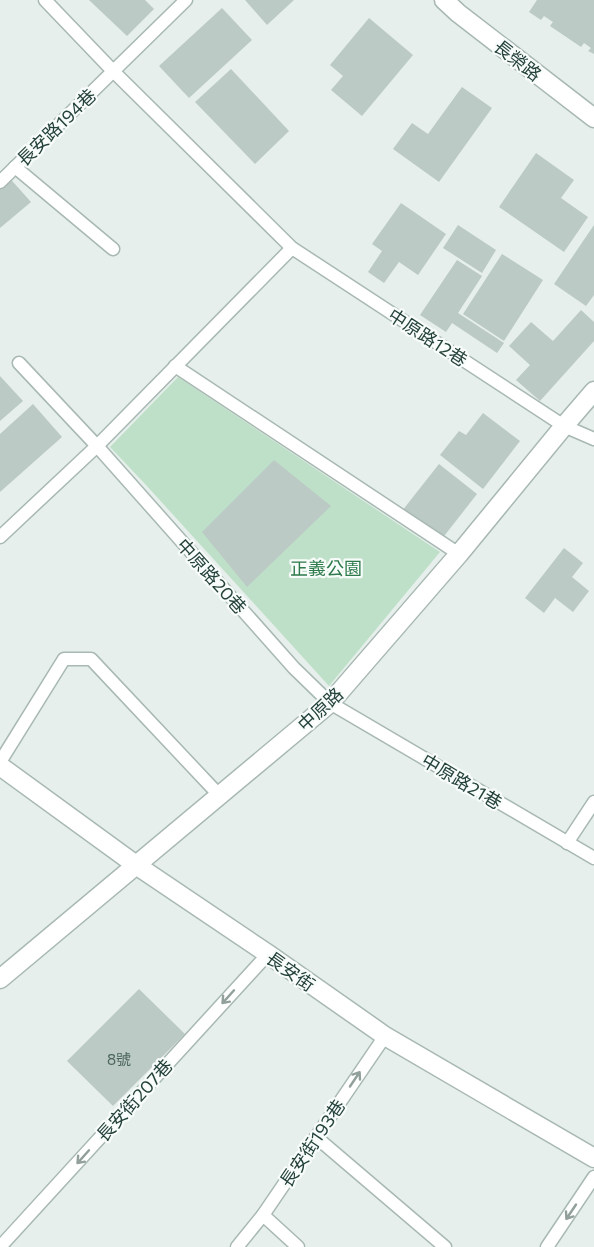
<svg xmlns="http://www.w3.org/2000/svg" width="594" height="1247" font-family="Commissioner,'Noto Sans TC',sans-serif">
<rect width="100%" height="100%" fill="#e6efeb"/>
<!-- green -->
<path fill="#bfe0c8" d="M178 377 440 552 329 686 146 485 110 447Z"/>
<!-- building -->
<g fill="#bbcac4">
<path d="M89 0H145L154 9 127 36Z"/>
<path d="M245 0H294L267 25Z"/>
<path d="M537 0H594V54L588 51 591 48 584 43 581 47 550 26 553 22 544 16 541 20 529 12Z"/>
<path d="M222 8 252 40 189 98 159 66Z"/>
<path d="M369 18 413 55 362 116 331 90 343 76 330 65Z"/>
<path d="M231 69 289 131 255 164 195 102Z"/>
<path d="M462 87 492 108 439 182 393 149 412 123 428 134Z"/>
<path d="M536 153 574 180 561 198 588 217 564 252 499 207Z"/>
<path d="M5 173 31 202 0 228V178Z"/>
<path d="M401 203 446 234 418 275 399 262 384 283 368 272 382 251 372 244Z"/>
<path d="M458 225 496 250 482 273 443 248Z"/>
<path d="M594 225V295L586 306 554 284Z"/>
<path d="M502 254 543 280 504 341 463 314Z"/>
<path d="M457 260 482 276 458 313 504 343 497 353 452 323 446 332 420 315Z"/>
<path d="M581 310 594 322V341L540 401 516 380 530 365 509 346 531 322 553 341Z"/>
<path d="M0 376 23 401 0 421Z"/>
<path d="M33 404 62 437 0 492V434Z"/>
<path d="M483 413 520 441 483 489 440 455 459 431 466 435Z"/>
<path d="M274 460 331 506 247 587 202 532Z"/>
<path d="M439 464 477 494 441 540 402 511Z"/>
<path d="M564 548 583 563 572 577 589 591 573 612 555 598 544 613 525 598Z"/>
<path d="M139 989 185 1034 113 1106 67 1061Z"/>
</g>
<g fill="none" stroke-linecap="round" stroke-linejoin="round">
<defs>
<g id="service">
<path d="M45 0 113 71 292 248 564 426 594 439"/>
<path d="M15 167 113 249"/>
<path d="M0 182 186 0"/>
<path d="M19 363 97 446 294 668 330 703 594 858"/>
<path d="M175 366 459 554"/>
<path d="M0 537 97 446 292 248"/>
<path d="M0 762 64 659H91L219 795"/>
<path d="M567 843 594 802"/>
<path d="M316 1137 445 1247"/>
<path d="M263 1215 298 1247"/>
<path d="M0 1247 268 954"/>
<path d="M237 1247 263 1215 385 1036"/>
<path d="M547 1247 594 1177"/>
</g>
<g id="minor">
<path d="M0 766 136 865 268 954 385 1036 594 1158"/>
<path d="M0 979 330 703 459 554 564 426 594 391"/>
</g>
<path id="tertiary" d="M444 0 458 13 594 118"/>
</defs>
<!-- service casing -->
<use href="#service" stroke="#a8b8b2" stroke-width="15"/>
<!-- minor casing -->
<use href="#minor" stroke="#a8b8b2" stroke-width="21"/>
<!-- tertiary casing -->
<use href="#tertiary" stroke="#a8b8b2" stroke-width="21"/>
<!-- service -->
<use href="#service" stroke="#fff" stroke-width="12"/>
<!-- minor -->
<use href="#minor" stroke="#fff" stroke-width="18"/>
<!-- tertiary -->
<use href="#tertiary" stroke="#fff" stroke-width="18"/>
</g>
<!-- one-way arrows -->
<defs><path id="oneway-shaft" d="M-6 0H5M1.5-3L5.5 0L1.5 3" fill="none" stroke-width="1.6" stroke-linecap="round" stroke-linejoin="round" transform="scale(1.5)"/></defs>
<g stroke="#92a09c">
<use href="#oneway-shaft" transform="translate(228 997) rotate(132)"/>
<use href="#oneway-shaft" transform="translate(355 1079) rotate(-56)"/>
<use href="#oneway-shaft" transform="translate(83 1157) rotate(132)"/>
<use href="#oneway-shaft" transform="translate(571 1212) rotate(124)"/>
</g>
<g text-anchor="middle" dominant-baseline="central" stroke-width="4.5" stroke-linejoin="round" paint-order="stroke">
<!-- number labels -->
<g font-size="15" fill="#4a645c">
<text x="119" y="1059">8號</text>
</g>
<!-- street labels -->
<g font-size="18" fill="#24423a" stroke="#f7fbf9">
<text transform="translate(518 60) rotate(38)">長榮路</text>
<text transform="translate(56 127) rotate(-44)">長安路194巷</text>
<text transform="translate(428 337) rotate(33)">中原路12巷</text>
<text transform="translate(212 576) rotate(48)">中原路20巷</text>
<text transform="translate(320 709) rotate(-43)">中原路</text>
<text transform="translate(462 781) rotate(31)">中原路21巷</text>
<text transform="translate(291 971) rotate(35)">長安街</text>
<text transform="translate(134 1100) rotate(-48)">長安街207巷</text>
<text transform="translate(312 1143) rotate(-56)">長安街193巷</text>
</g>
<!-- park labels -->
<g font-size="18" fill="#2d7a4b" stroke="#f7fbf9">
<text x="326" y="568">正義公園</text>
</g>
</g>
</svg>
